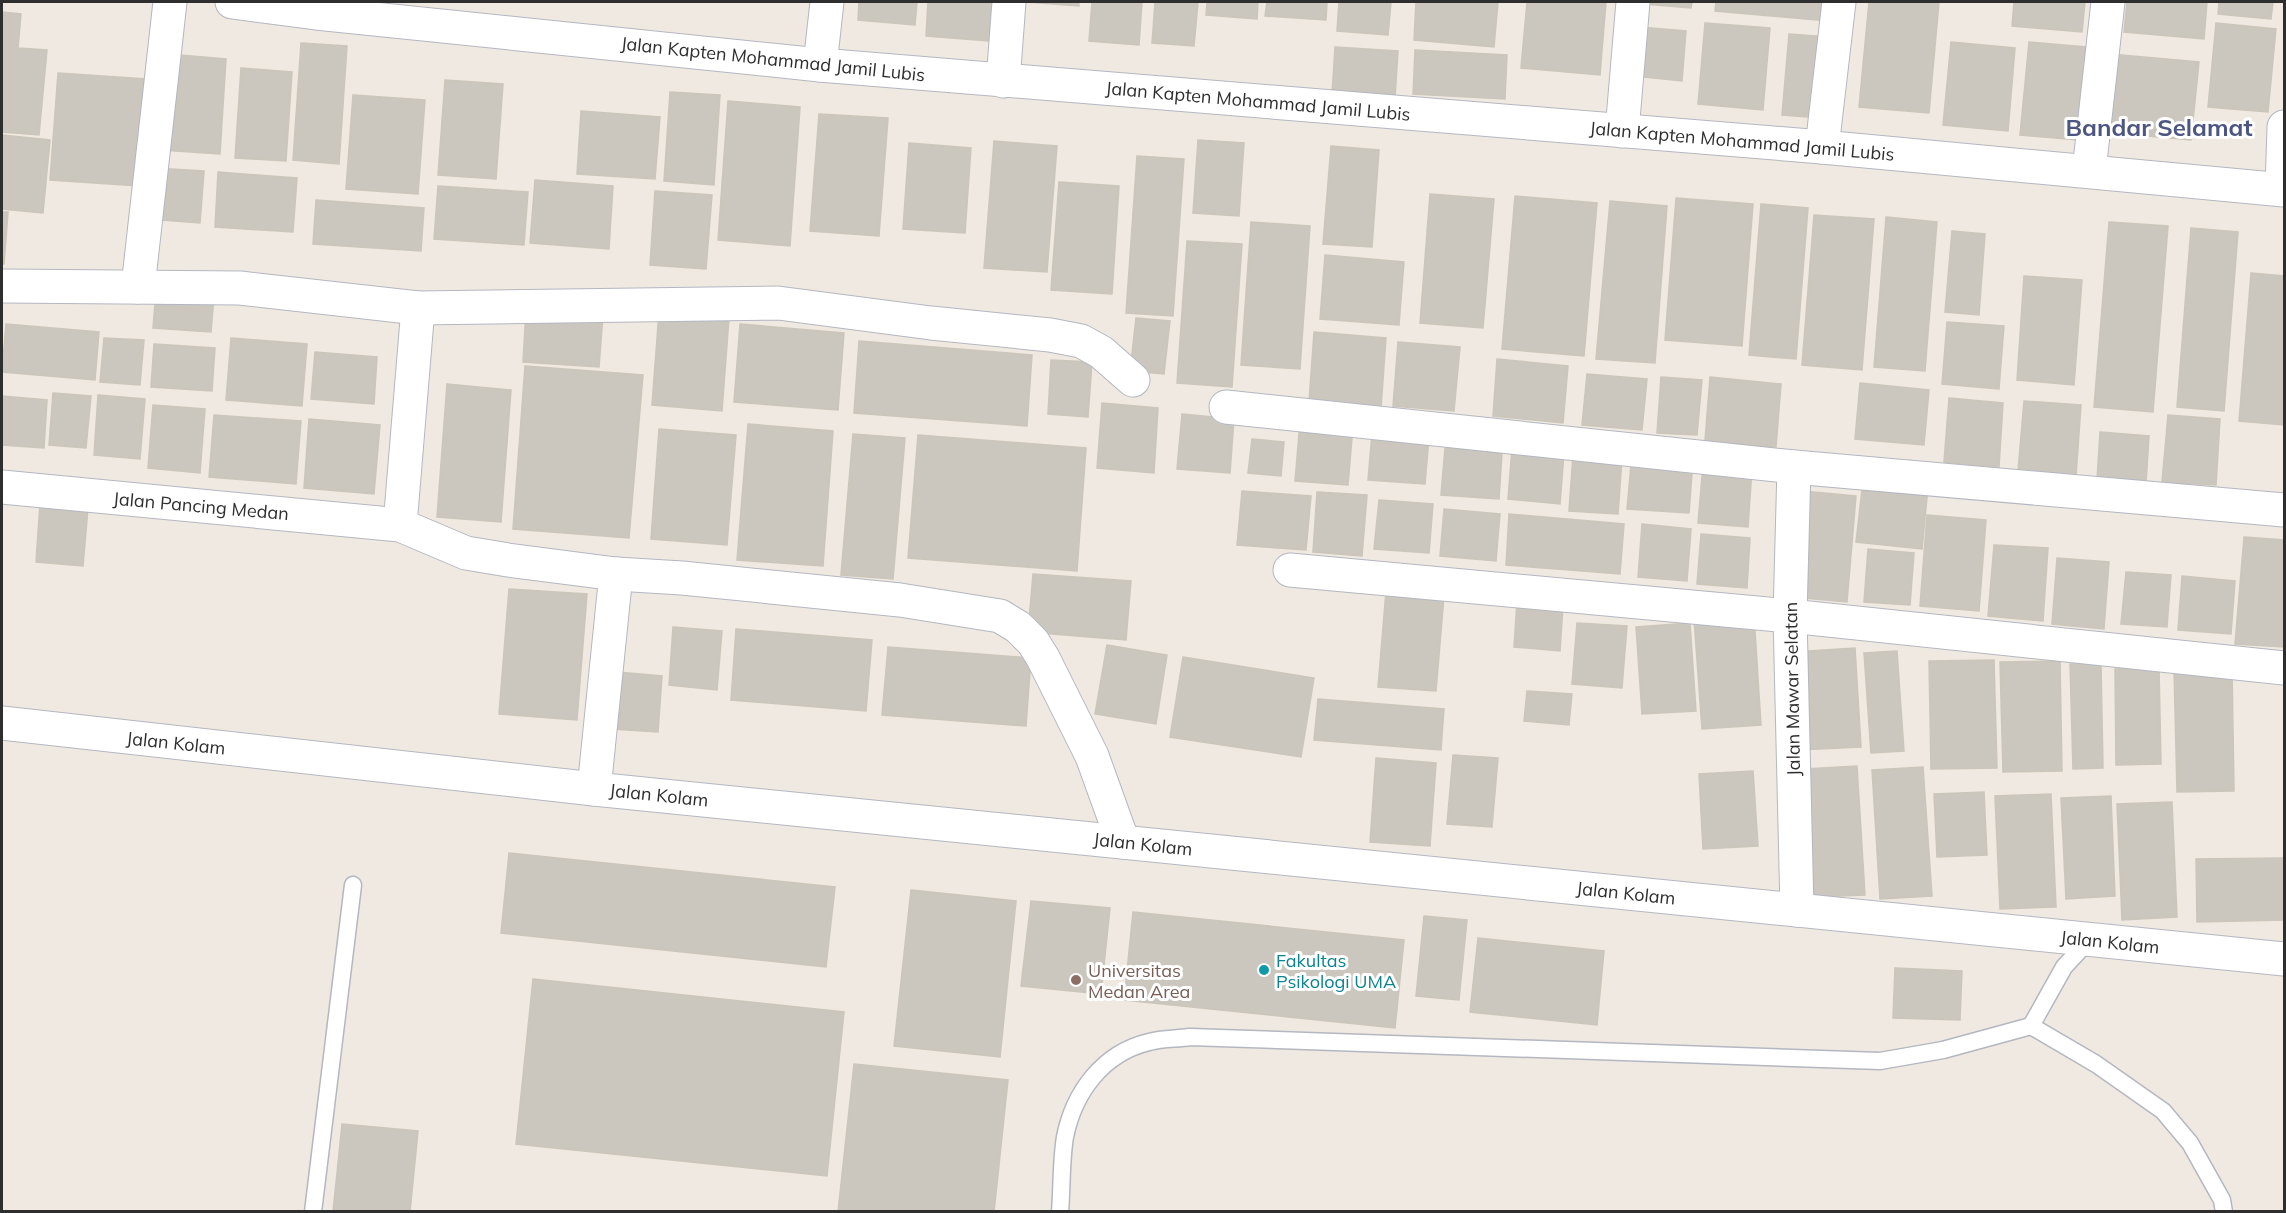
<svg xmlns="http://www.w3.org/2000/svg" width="2286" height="1213" font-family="Mulish,sans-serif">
<rect width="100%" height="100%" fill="#efe9e1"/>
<!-- building -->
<g fill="#cbc7bf" stroke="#cbc5ba" stroke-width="1.5">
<path d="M859 2H917L915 25 858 20Z"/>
<path d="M928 2H1005L1002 42 926 36Z"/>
<path d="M1026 2H1079V6Z"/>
<path d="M1092 2H1142L1139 45 1089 41Z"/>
<path d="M1155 2H1198L1194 46 1152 43Z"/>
<path d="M1207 2H1258L1257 19 1206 15Z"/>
<path d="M1267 2H1327L1326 20 1265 16Z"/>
<path d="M1339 2H1391L1388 35 1337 31Z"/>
<path d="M1416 2H1498L1494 47 1414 40Z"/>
<path d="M1527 2H1606L1600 75 1521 68Z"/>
<path d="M1644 2H1692L1691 8 1644 4Z"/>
<path d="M1716 2H1830L1828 21 1715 11Z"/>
<path d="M1869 2H1939L1929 113 1859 107Z"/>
<path d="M2014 2H2085L2082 32 2012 26Z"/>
<path d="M2127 2H2207L2204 39 2124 32Z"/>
<path d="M2219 2H2273L2271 19 2218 14Z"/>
<path d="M2 12 21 14 18 48 47 50 39 135 2 132Z"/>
<path d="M1705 23 1770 28 1763 110 1698 104Z"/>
<path d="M2216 23 2276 29 2268 112 2208 107Z"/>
<path d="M1640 27 1686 31 1682 81 1635 76Z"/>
<path d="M1789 34 1828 37 1821 118 1782 115Z"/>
<path d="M1951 42 2015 48 2008 131 1943 125Z"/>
<path d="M2029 42 2086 47 2078 140 2020 135Z"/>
<path d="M301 43 347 46 339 164 293 160Z"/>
<path d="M1335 47 1398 51 1395 98 1332 94Z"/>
<path d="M1415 50 1507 55 1505 99 1413 94Z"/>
<path d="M168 54 226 59 220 154 161 150Z"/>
<path d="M2110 54 2199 62 2191 140 2103 132Z"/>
<path d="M241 68 292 72 286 161 235 158Z"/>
<path d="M58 73 146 79 139 186 50 180Z"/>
<path d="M445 80 503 84 496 179 438 175Z"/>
<path d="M670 92 720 95 714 185 664 181Z"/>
<path d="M353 95 425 100 418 194 346 189Z"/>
<path d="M728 101 800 107 790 246 718 240Z"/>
<path d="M581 111 660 117 655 179 577 174Z"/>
<path d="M819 114 888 118 879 236 810 231Z"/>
<path d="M2 135 50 140 43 213 2 209Z"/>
<path d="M1198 140 1244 143 1239 216 1193 213Z"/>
<path d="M994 141 1057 146 1047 272 984 268Z"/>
<path d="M909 143 971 148 965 233 903 229Z"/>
<path d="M1331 146 1379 150 1372 247 1323 244Z"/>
<path d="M1137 156 1184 159 1173 316 1126 313Z"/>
<path d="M153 168 204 171 200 223 149 219Z"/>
<path d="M218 172 297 178 293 232 215 227Z"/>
<path d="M535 180 613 186 609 249 530 243Z"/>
<path d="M1059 182 1119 186 1112 294 1051 290Z"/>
<path d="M438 186 528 192 524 245 434 239Z"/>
<path d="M655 191 712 195 706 269 650 265Z"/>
<path d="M1430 194 1494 199 1483 328 1420 323Z"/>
<path d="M1515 196 1597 203 1584 356 1502 349Z"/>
<path d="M1676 198 1753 204 1742 346 1665 340Z"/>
<path d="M316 200 424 208 421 251 313 244Z"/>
<path d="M1610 201 1667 206 1655 363 1596 359Z"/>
<path d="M1761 204 1808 208 1796 359 1749 355Z"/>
<path d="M2 212H8L4 264H2Z"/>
<path d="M1814 215 1874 219 1862 370 1802 365Z"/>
<path d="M1886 217 1937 222 1925 371 1874 367Z"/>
<path d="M1251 222 1310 226 1300 369 1241 365Z"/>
<path d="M2109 222 2168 226 2153 412 2094 407Z"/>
<path d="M2191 228 2238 232 2224 411 2177 407Z"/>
<path d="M1952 231 1985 234 1979 315 1945 312Z"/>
<path d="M1187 241 1242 244 1232 387 1177 383Z"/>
<path d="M1325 255 1404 262 1399 325 1320 319Z"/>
<path d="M2251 273 2284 276V425L2239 421Z"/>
<path d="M2024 276 2082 280 2074 385 2017 380Z"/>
<path d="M156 291 214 296 211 332 153 328Z"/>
<path d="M526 310 603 315 599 367 523 362Z"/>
<path d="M659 312 729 318 722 411 652 405Z"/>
<path d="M1136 318 1170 321 1164 374 1130 371Z"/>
<path d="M1947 322 2004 326 1999 389 1942 384Z"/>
<path d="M6 324 99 332 95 380 2 372Z"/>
<path d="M740 324 844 333 838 410 734 402Z"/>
<path d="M1314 332 1386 338 1381 408 1309 402Z"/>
<path d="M104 338 144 340 140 385 100 382Z"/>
<path d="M231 338 307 344 302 406 226 400Z"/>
<path d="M859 341 1032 355 1027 426 854 413Z"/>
<path d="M1398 342 1460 347 1454 411 1393 406Z"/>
<path d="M154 344 215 348 212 391 151 387Z"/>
<path d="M315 352 377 357 374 404 311 399Z"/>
<path d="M1497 359 1568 366 1563 423 1493 416Z"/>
<path d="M1051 360 1092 362 1088 417 1048 414Z"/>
<path d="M525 366 643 375 629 538 513 529Z"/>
<path d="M1587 374 1647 379 1642 430 1582 425Z"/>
<path d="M1661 377 1702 380 1697 435 1657 433Z"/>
<path d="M1710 377 1781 384 1776 447 1705 441Z"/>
<path d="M1860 383 1929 390 1924 445 1855 439Z"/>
<path d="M447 384 511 390 501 522 437 517Z"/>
<path d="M53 393 91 396 86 448 49 445Z"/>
<path d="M98 395 145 399 140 459 94 455Z"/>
<path d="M2 396 47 400 44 448 2 445Z"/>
<path d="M1949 398 2003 403 1999 467 1944 462Z"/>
<path d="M2024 401 2081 405 2076 476 2018 471Z"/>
<path d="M1102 403 1158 408 1154 473 1097 468Z"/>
<path d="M153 405 205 409 200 473 148 468Z"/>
<path d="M1182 414 1234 419 1230 473 1177 469Z"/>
<path d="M214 415 301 421 296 484 209 477Z"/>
<path d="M2168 415 2220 419 2216 485 2162 482Z"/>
<path d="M309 419 380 425 374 494 304 488Z"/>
<path d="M1300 422 1353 426 1348 485 1295 481Z"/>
<path d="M748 424 833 431 823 566 737 560Z"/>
<path d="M659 429 736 435 727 545 651 539Z"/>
<path d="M2100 432 2149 436 2146 483 2097 480Z"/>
<path d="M1372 433 1429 437 1425 484 1368 480Z"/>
<path d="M853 434 905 438 893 579 841 575Z"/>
<path d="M918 435 1086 448 1077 571 908 558Z"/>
<path d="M1252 439 1284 442 1281 476 1248 473Z"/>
<path d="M1445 448 1502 453 1499 499 1441 495Z"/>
<path d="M1512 448 1564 453 1560 504 1508 499Z"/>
<path d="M1632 454 1693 459 1689 513 1627 509Z"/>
<path d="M1573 455 1622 458 1618 514 1569 511Z"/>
<path d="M1703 465 1752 469 1748 527 1698 523Z"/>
<path d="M1863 481 1928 487 1922 549 1856 542Z"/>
<path d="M1242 491 1311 496 1306 550 1237 545Z"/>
<path d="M1802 491 1856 496 1847 602 1793 597Z"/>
<path d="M1317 492 1367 495 1362 556 1313 552Z"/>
<path d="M1379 500 1433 504 1429 553 1374 549Z"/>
<path d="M40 504 88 508 83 566 36 562Z"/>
<path d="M1444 509 1500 514 1496 561 1440 556Z"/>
<path d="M1509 514 1624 524 1620 574 1506 565Z"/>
<path d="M1927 515 1986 520 1979 611 1920 606Z"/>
<path d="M1642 524 1691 529 1687 581 1638 577Z"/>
<path d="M1701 534 1750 538 1747 588 1697 584Z"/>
<path d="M2244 537 2284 540V647L2235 644Z"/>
<path d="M1994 545 2048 548 2043 621 1988 616Z"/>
<path d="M1868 549 1914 553 1910 605 1864 602Z"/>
<path d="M2057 558 2109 562 2104 629 2052 624Z"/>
<path d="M2126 572 2171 575 2167 627 2121 624Z"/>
<path d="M1033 574 1131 581 1126 640 1028 632Z"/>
<path d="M2182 576 2235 581 2231 634 2178 630Z"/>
<path d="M509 589 587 594 577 720 499 714Z"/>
<path d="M1386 591 1444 596 1436 691 1378 687Z"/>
<path d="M1517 602 1563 605 1560 651 1514 647Z"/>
<path d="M1754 615 1761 725 1702 729 1694 619Z"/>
<path d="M1577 623 1627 626 1622 688 1572 684Z"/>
<path d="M1690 623 1696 711 1642 714 1636 627Z"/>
<path d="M673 627 722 631 717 690 669 685Z"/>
<path d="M736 629 872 640 866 711 731 700Z"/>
<path d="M1107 645 1167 655 1156 724 1095 714Z"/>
<path d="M888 647 1031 658 1026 726 882 715Z"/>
<path d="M1855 648 1861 747 1798 750 1792 652Z"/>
<path d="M1897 651 1904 751 1871 753 1864 653Z"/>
<path d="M1183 657 1314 678 1301 757 1170 737Z"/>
<path d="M1994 660 1997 768 1931 769 1929 661Z"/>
<path d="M2060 661 2062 771 2003 772 2000 662Z"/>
<path d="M2070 664H2101L2103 768 2073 769Z"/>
<path d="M2159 668 2161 764 2116 765 2115 669Z"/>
<path d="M2232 668 2234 791 2177 792 2174 669Z"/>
<path d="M617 672 662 676 658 732 612 729Z"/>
<path d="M1527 691 1572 694 1569 725 1524 721Z"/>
<path d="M1318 699 1444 709 1441 750 1314 740Z"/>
<path d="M1453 755 1498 758 1492 827 1447 824Z"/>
<path d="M1376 758 1436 763 1430 846 1370 842Z"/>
<path d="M1857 766 1865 895 1813 897 1805 769Z"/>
<path d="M1923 767 1932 896 1880 899 1872 770Z"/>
<path d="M1753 771 1758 846 1703 849 1699 774Z"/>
<path d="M1984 792 1987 855 1937 857 1934 794Z"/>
<path d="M2051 794 2056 907 2000 909 1995 796Z"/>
<path d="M2111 796 2115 896 2066 899 2061 798Z"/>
<path d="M2172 802 2177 917 2122 920 2117 804Z"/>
<path d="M509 853 835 887 826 967 501 933Z"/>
<path d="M2284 858V920L2197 922 2196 859Z"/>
<path d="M911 890 1016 901 1000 1057 894 1046Z"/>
<path d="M1031 901 1110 908 1101 994 1021 986Z"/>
<path d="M1133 912 1404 940 1395 1028 1124 1000Z"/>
<path d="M1424 916 1467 920 1459 1000 1416 996Z"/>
<path d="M1478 938 1604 951 1597 1025 1470 1012Z"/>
<path d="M1895 968 1962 971 1960 1020 1893 1018Z"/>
<path d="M533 979 844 1012 827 1176 516 1144Z"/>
<path d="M854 1064 1008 1080 994 1212H838Z"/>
<path d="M342 1124 418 1131 410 1212H333Z"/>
</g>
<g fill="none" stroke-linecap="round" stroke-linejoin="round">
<defs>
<g id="service">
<path d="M2031 1026 2064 967 2089 940"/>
<path d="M313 1212 353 885"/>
<path d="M1060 1212C1062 1187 1061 1161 1065 1137 1074 1092 1103 1053 1149 1042 1162 1038 1177 1039 1190 1037L1880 1061 1943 1050 2031 1026 2096 1064 2163 1111 2190 1143 2222 1200 2224 1212"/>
</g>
<g id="minor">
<path d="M232 2 316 13 820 65 1822 147 2284 190"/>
<path d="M820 65 827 2"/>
<path d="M1003 81 1009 2"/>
<path d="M1622 131 1633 2"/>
<path d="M1822 147 1839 2"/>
<path d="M2089 171 2108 2"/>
<path d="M2282 189 2284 127"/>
<path d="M2 286 240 288 418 308 778 303 931 323 1050 335 1081 341 1101 352 1133 380"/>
<path d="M138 287 170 2"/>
<path d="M1226 407 1794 467 2284 510"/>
<path d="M1794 467 1790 616 1797 910"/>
<path d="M2 487 400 525 466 553 508 560 616 574 682 578 900 600 1000 616 1018 627 1033 642 1043 658 1092 756 1123 842"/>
<path d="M400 525 418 308"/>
<path d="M1290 570 1790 616 2284 668"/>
<path d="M2 723 594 789 2284 959"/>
<path d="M594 789 616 574"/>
</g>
</defs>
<!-- service casing -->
<use href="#service" stroke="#b4b7c1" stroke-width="19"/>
<!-- minor casing -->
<use href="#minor" stroke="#b4b7c1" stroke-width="35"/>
<!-- service -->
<use href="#service" stroke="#fff" stroke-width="16"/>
<!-- minor -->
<use href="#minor" stroke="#fff" stroke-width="33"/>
</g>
<!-- markers -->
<circle fill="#0f9aa8" stroke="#fff" stroke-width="2" cx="1264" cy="970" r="6"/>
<circle fill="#8d6e63" stroke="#fff" stroke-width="2" cx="1076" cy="980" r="6"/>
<g text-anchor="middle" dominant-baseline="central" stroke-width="6" stroke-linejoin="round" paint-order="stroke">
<!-- street labels -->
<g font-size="18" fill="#2e2e2e" stroke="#fff">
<text transform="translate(773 59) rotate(6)">Jalan Kapten Mohammad Jamil Lubis</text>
<text transform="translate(1258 101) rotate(5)">Jalan Kapten Mohammad Jamil Lubis</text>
<text transform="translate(1742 141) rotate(5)">Jalan Kapten Mohammad Jamil Lubis</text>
<text transform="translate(201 506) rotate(5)">Jalan Pancing Medan</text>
<text transform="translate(1792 689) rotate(-91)">Jalan Mawar Selatan</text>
<text transform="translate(176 743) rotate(6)">Jalan Kolam</text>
<text transform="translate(659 795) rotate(6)">Jalan Kolam</text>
<text transform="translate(1143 844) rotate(6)">Jalan Kolam</text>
<text transform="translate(1626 893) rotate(6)">Jalan Kolam</text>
<text transform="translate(2110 942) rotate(6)">Jalan Kolam</text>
</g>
<!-- culture labels -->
<g font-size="18" fill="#0d838f" stroke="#fff" text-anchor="start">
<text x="1276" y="960">Fakultas<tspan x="1276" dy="21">Psikologi UMA</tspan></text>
</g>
<!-- education labels -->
<g font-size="18" fill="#785e54" stroke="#fff" text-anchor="start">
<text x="1088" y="970">Universitas<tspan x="1088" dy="21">Medan Area</tspan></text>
</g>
<!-- district labels -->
<g font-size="24" font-weight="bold" fill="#4d5680" stroke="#fff">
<text x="2159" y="127">Bandar Selamat</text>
</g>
</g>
<!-- border -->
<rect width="2286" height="1213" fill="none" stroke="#2e2e2e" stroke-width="6"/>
</svg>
